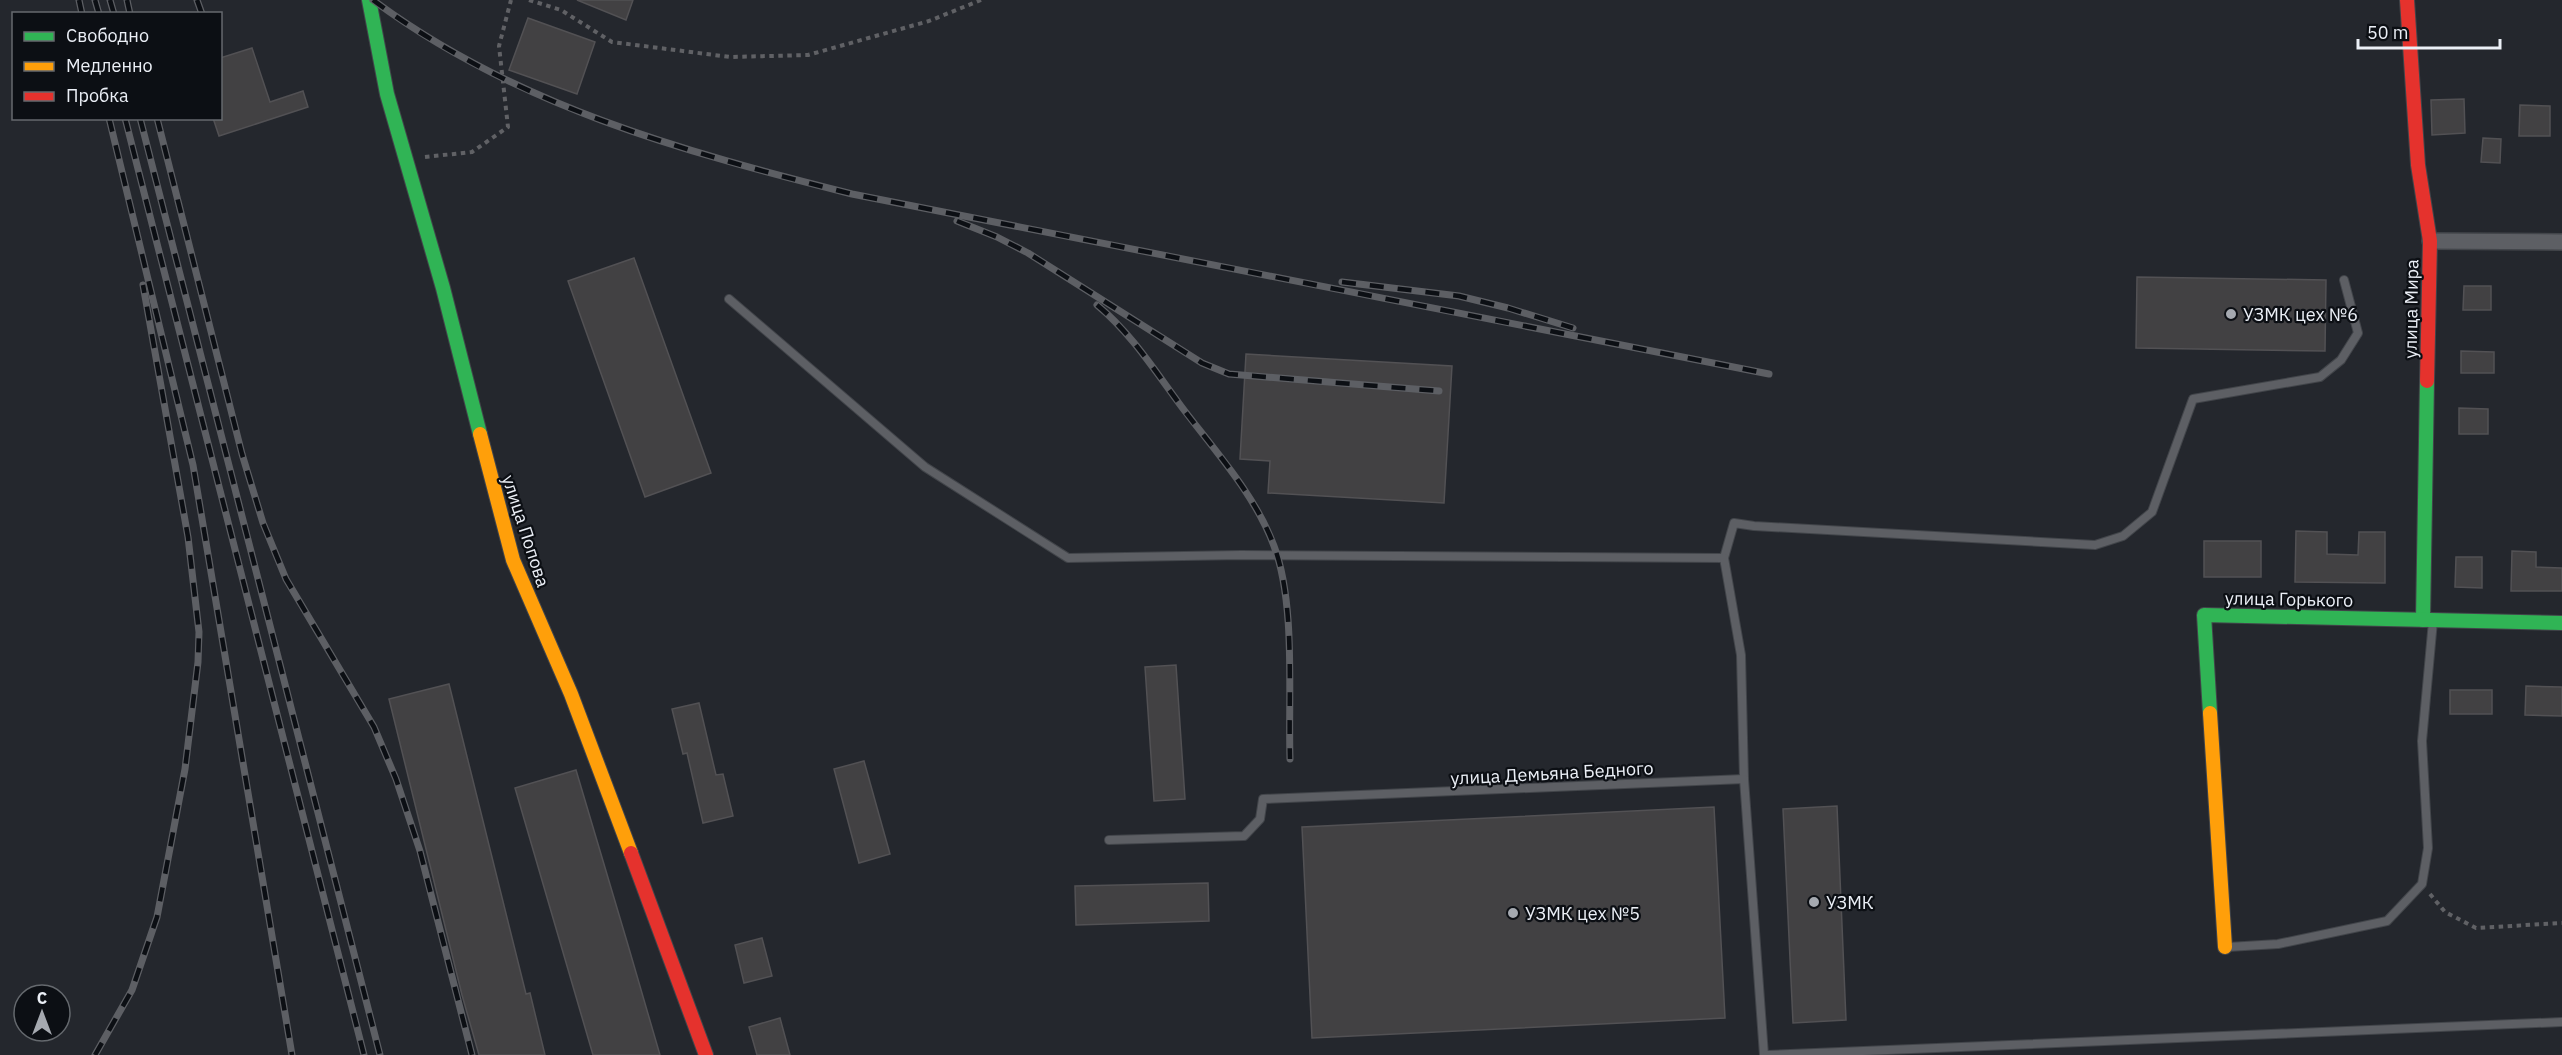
<svg xmlns="http://www.w3.org/2000/svg" width="2562" height="1055" font-family="'IBM Plex Sans',sans-serif">
<rect width="100%" height="100%" fill="#24272d"/>
<!-- building -->
<g fill="#424143" stroke="#525154" stroke-width="1.5">
<path d="M577 0H633L626 20Z"/>
<path d="M528 18 595 42 577 94 509 70Z"/>
<path d="M252 48 270 102 303 91 308 107 219 136 213 118H220V58Z"/>
<path d="M2464 99 2465 133 2432 135 2431 100Z"/>
<path d="M2520 105 2550 106V136H2519Z"/>
<path d="M2483 138 2501 139 2500 163 2481 162Z"/>
<path d="M634 258 711 473 645 497 568 281Z"/>
<path d="M2137 277 2326 280 2325 351 2136 348Z"/>
<path d="M2464 286H2491V310H2463Z"/>
<path d="M2461 351 2494 352V373H2461Z"/>
<path d="M1246 354 1452 366 1444 503 1268 493 1270 461 1240 459Z"/>
<path d="M2459 408 2488 409V434H2459Z"/>
<path d="M2296 531 2327 532V554L2358 555 2359 532H2385V583L2295 582Z"/>
<rect x="2204" y="541" width="57" height="36"/>
<path d="M2512 551 2536 552V567L2562 568V591H2511Z"/>
<path d="M2456 557H2482V588L2455 587Z"/>
<path d="M1176 665 1185 799 1154 801 1145 667Z"/>
<path d="M449 684 526 994 530 993 545 1055H479L462 995 389 699Z"/>
<path d="M2526 686 2562 687V716L2525 715Z"/>
<rect x="2450" y="690" width="42" height="24"/>
<path d="M699 703 716 775 723 774 733 816 703 823 687 753 683 754 672 709Z"/>
<path d="M864 761 890 854 859 863 834 769Z"/>
<path d="M576 770 628 945 660 1055H593L515 788Z"/>
<path d="M1837 806 1846 1020 1793 1023 1783 809Z"/>
<path d="M1714 807 1725 1018 1312 1038 1302 827Z"/>
<path d="M1208 883 1209 921 1076 925 1075 886Z"/>
<path d="M762 938 772 976 744 983 735 945Z"/>
<path d="M780 1018 790 1055H757L749 1027Z"/>
</g>
<g fill="none" stroke-linecap="round" stroke-linejoin="round">
<defs>
<g id="lane">
<path d="M729 299 925 467 1068 558 1241 555 1724 558 1734 523 1754 526 2095 545 2123 536 2152 512 2193 399 2320 377 2341 360 2358 333 2344 280"/>
<path d="M1724 558 1741 655 1744 779"/>
<path d="M1109 840 1244 836 1260 819 1263 799 1744 779 1764 1055"/>
<path d="M2228 947 2278 944 2387 921 2422 884 2428 848 2422 741 2433 621"/>
<path d="M1767 1055 2562 1022"/>
</g>
<path id="street" d="M2430 241 2562 242"/>
<g id="fast">
<path d="M369 0 387 94 443 288 480 434"/>
<path d="M2423 620 2427 381"/>
<path d="M2210 713 2204 615 2562 623"/>
</g>
<g id="slow">
<path d="M480 434 513 560 571 694 631 853"/>
<path d="M2210 713 2225 947"/>
</g>
<g id="jam">
<path d="M2407 0 2418 165 2430 241 2427 381"/>
<path d="M631 853 706 1055"/>
</g>
</defs>
<!-- lane casing -->
<use href="#lane" stroke="#42454a" stroke-width="10"/>
<!-- street casing -->
<use href="#street" stroke="#42454a" stroke-width="18"/>
<!-- fast casing -->
<use href="#fast" stroke="#42454a" stroke-width="16"/>
<!-- slow casing -->
<use href="#slow" stroke="#42454a" stroke-width="16"/>
<!-- jam casing -->
<use href="#jam" stroke="#42454a" stroke-width="16"/>
<!-- path -->
<g stroke="#606165" stroke-width="4" stroke-dasharray="4.5 4.5" stroke-linecap="butt">
<path d="M529 0 561 10 612 42 730 57 808 55 929 21 981 0"/>
<path d="M425 157 472 152 508 127 499 46 511 0"/>
<path d="M2430 894 2445 912 2476 928 2562 923"/>
</g>
<!-- lane -->
<use href="#lane" stroke="#5d5f64" stroke-width="8"/>
<!-- street -->
<use href="#street" stroke="#5d5f64" stroke-width="15"/>
<!-- fast -->
<use href="#fast" stroke="#30b455" stroke-width="14"/>
<!-- slow -->
<use href="#slow" stroke="#ff9f0a" stroke-width="14"/>
<!-- jam -->
<use href="#jam" stroke="#e5322d" stroke-width="14"/>
<defs>
<g id="rail">
<path d="M79 0 82 14"/>
<path d="M95 0 99 14"/>
<path d="M110 0 114 14"/>
<path d="M127 0 130 14"/>
<path d="M197 0 202 14"/>
<path d="M373 0C514 105 684 152 852 194L1769 374"/>
<path d="M109 118 193 465 292 1055"/>
<path d="M125 118 364 1055"/>
<path d="M140 118 380 1055"/>
<path d="M157 118 242 454 263 523 286 579 374 727 396 779 420 851 472 1055"/>
<path d="M957 221 997 237 1028 253 1202 363 1229 374 1439 391"/>
<path d="M1342 282 1459 296 1508 308 1573 328"/>
<path d="M1097 305C1131 333 1155 371 1181 406 1214 450 1255 494 1274 546 1296 604 1288 696 1290 759"/>
<path d="M95 1055 132 990 157 917 185 769 198 662 199 632 188 537 143 285"/>
</g>
</defs>
<!-- rail casing -->
<use href="#rail" stroke="#5d5f64" stroke-width="7"/>
<!-- rail -->
<use href="#rail" stroke="#0c0f14" stroke-width="4.5" stroke-dasharray="14" stroke-linecap="butt"/>
</g>
<!-- markers -->
<g fill="#a5a9b0" stroke="#0c0f14" stroke-width="2">
<circle cx="2231" cy="314" r="6"/>
<circle cx="1814" cy="902" r="6"/>
<circle cx="1513" cy="913" r="6"/>
</g>
<g text-anchor="middle" dominant-baseline="central" stroke-width="4.5" stroke-linejoin="round" paint-order="stroke">
<!-- street labels -->
<g font-size="18" fill="#ebeff6" stroke="#0c0f14">
<text transform="translate(2411 309) rotate(-89)">улица Мира</text>
<text transform="translate(526 531) rotate(72)">улица Попова</text>
<text transform="translate(2289 599) rotate(1)">улица Горького</text>
<text transform="translate(1552 773) rotate(-3)">улица Демьяна Бедного</text>
</g>
<!-- poi labels -->
<g font-size="18" fill="#ebeff6" stroke="#0c0f14" text-anchor="start">
<text x="2243" y="314">УЗМК цех №6</text>
<text x="1826" y="902">УЗМК</text>
<text x="1525" y="913">УЗМК цех №5</text>
</g>
</g>
<!-- legend -->
<rect x="12" y="12" width="210" height="108" fill="#0c0f14" stroke="#65696e" stroke-width="1.5"/>
<rect x="24" y="32" width="30" height="9" fill="#30b455" stroke="#65696e" stroke-width="1.5"/>
<text x="66" y="42" font-size="18" fill="#ebeff6">Свободно</text>
<rect x="24" y="62" width="30" height="9" fill="#ff9f0a" stroke="#65696e" stroke-width="1.5"/>
<text x="66" y="72" font-size="18" fill="#ebeff6">Медленно</text>
<rect x="24" y="92" width="30" height="9" fill="#e5322d" stroke="#65696e" stroke-width="1.5"/>
<text x="66" y="102" font-size="18" fill="#ebeff6">Пробка</text>
<!-- north arrow -->
<g transform="translate(42 1013)"><circle r="28" fill="#0c0f14" stroke="#65696e" stroke-width="1.5"/>
<path d="M0-4.5L10 22L0 15L-10 22Z" fill="#a5a9b0"/>
<text y="-9" font-size="16" font-weight="bold" text-anchor="middle" fill="#ebeff6">С</text>
</g>
<!-- scale -->
<path d="M2358 39v9h142v-9" fill="none" stroke="#ebeff6" stroke-width="3"/>
<text x="2367" y="39" font-size="18" fill="#ebeff6" stroke="#0c0f14" stroke-width="4.5" paint-order="stroke">50 m</text>
</svg>
